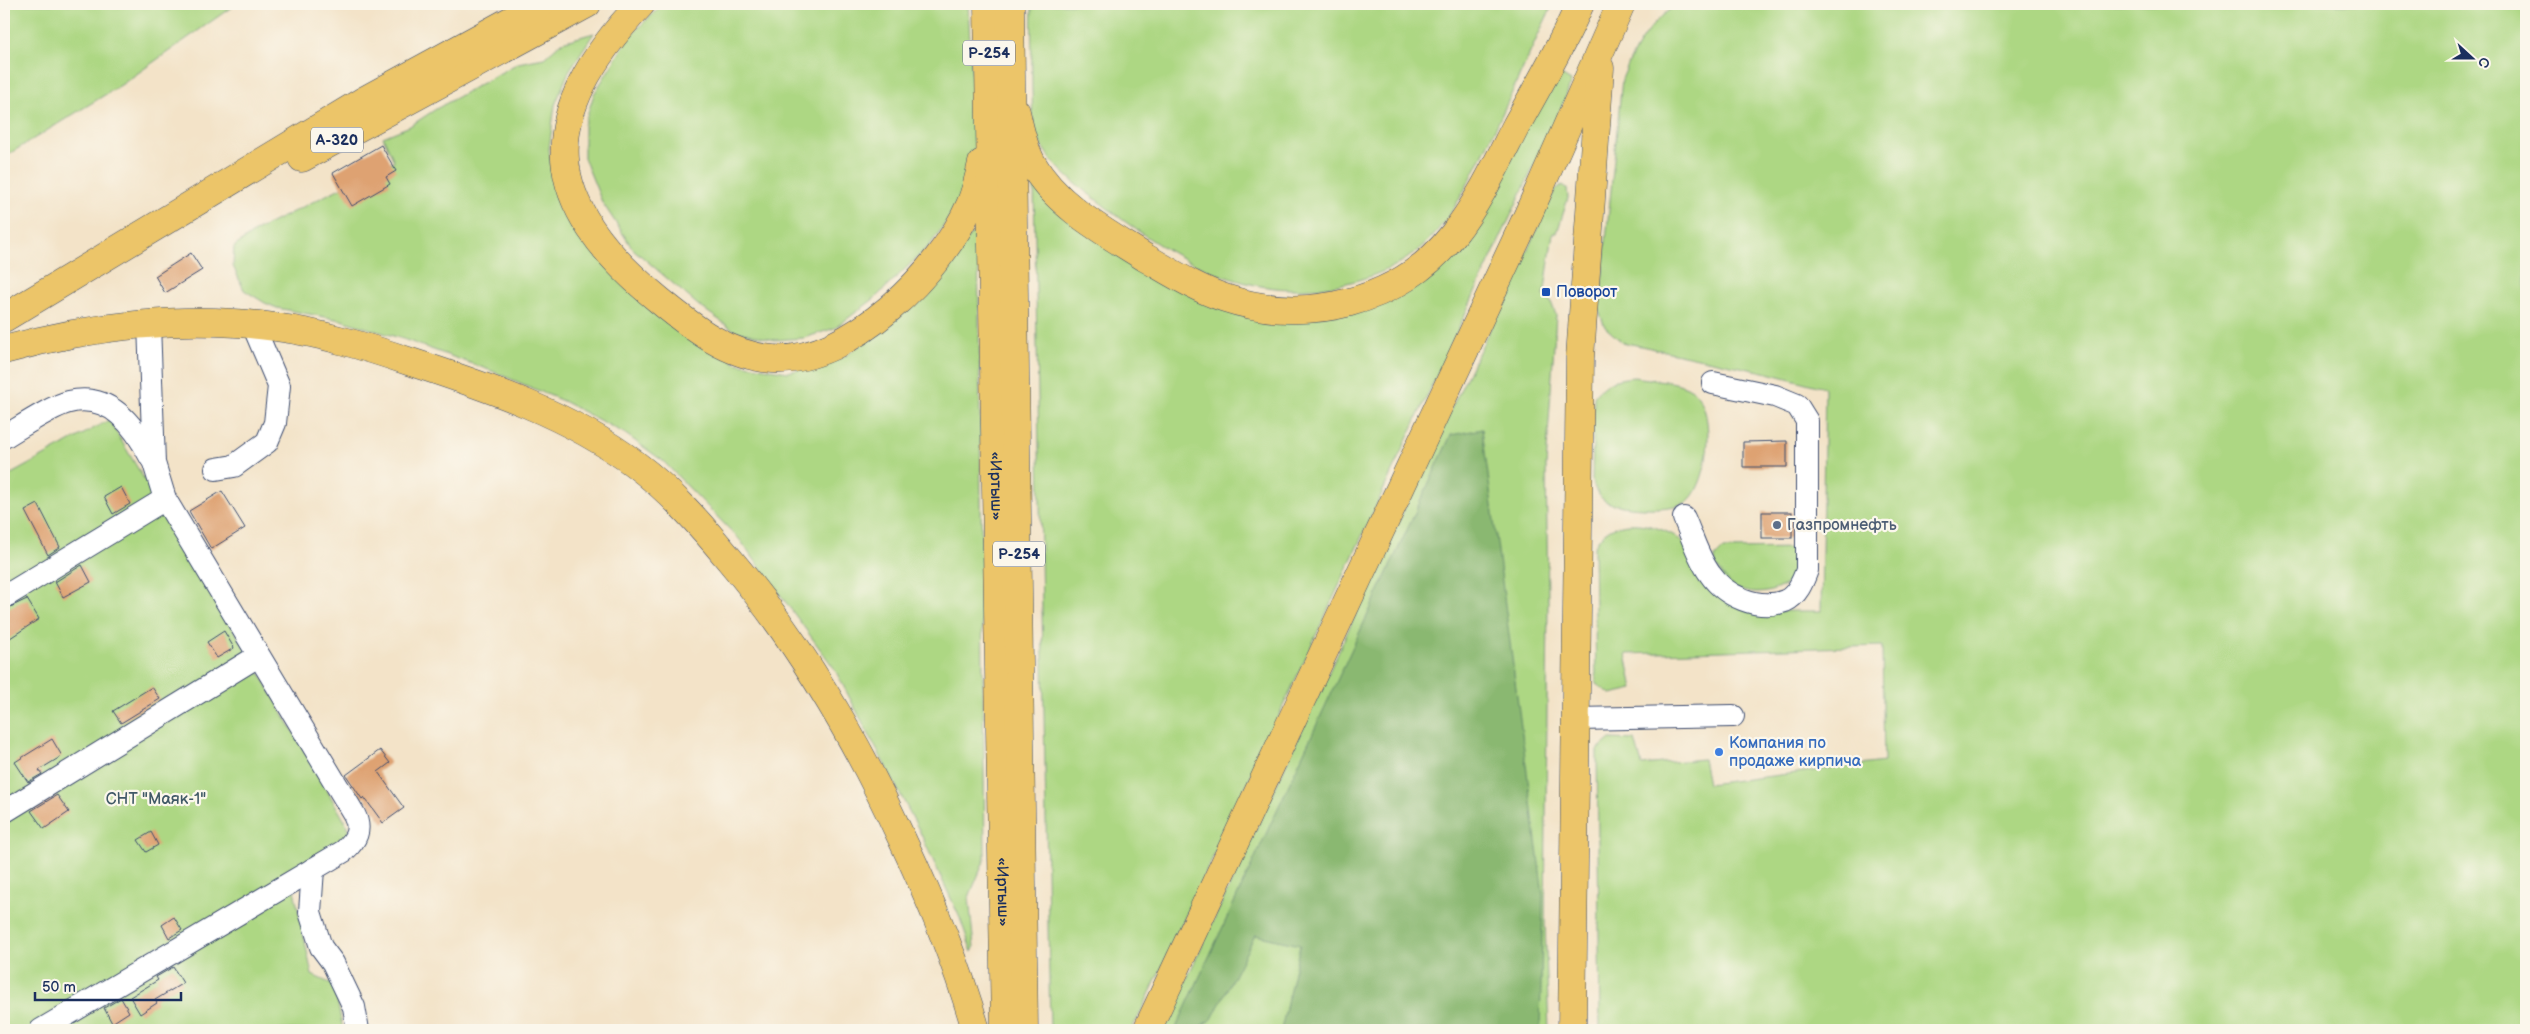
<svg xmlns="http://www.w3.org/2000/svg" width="2530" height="1034" font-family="'Balsamiq Sans',sans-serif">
<rect width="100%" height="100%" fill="#fbf7ec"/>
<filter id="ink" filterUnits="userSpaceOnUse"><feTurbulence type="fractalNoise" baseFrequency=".02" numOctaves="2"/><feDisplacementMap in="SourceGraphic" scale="10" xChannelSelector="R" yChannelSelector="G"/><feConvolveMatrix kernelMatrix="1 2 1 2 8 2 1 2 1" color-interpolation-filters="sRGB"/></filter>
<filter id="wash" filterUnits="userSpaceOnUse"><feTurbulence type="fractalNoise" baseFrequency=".0096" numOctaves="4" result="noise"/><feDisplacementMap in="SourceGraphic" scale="20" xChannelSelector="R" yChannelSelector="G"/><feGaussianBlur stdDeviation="1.12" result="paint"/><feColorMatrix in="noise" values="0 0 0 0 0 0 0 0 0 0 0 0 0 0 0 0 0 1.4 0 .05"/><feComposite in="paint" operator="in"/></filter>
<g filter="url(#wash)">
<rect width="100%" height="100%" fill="#f3e3c8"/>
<!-- green -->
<g fill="#add783" stroke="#648370">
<path d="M4 4H236L121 85 4 157Z"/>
<path d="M663 4H968L976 154 960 202 930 245 875 298 835 328 804 338 775 340 735 331 698 305 633 249 602 202 584 158V125L594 94 629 37Z"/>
<path d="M1032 4H1553C1527 57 1505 111 1478 164 1461 198 1444 230 1413 254 1394 269 1371 277 1347 283 1253 306 1174 261 1102 204 1077 185 1047 164 1036 133 1031 120 1033 103 1032 90 1032 61 1031 33 1032 4Z"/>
<path d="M1677 4H2526V1030H1600L1597 750 1610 739 1635 740 1642 765 1703 759 1708 784 1884 762 1882 646 1626 654 1633 689 1611 694 1596 684 1594 547C1609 515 1649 521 1675 536L1764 611H1821L1825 388 1764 372 1622 342 1605 327 1599 311 1622 79C1637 44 1646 27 1677 4Z"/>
<path d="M594 33 569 71 555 105 549 149 553 180 576 224 735 363 788 372 820 365 845 356 876 333 935 280 973 232 978 231 985 859 969 897 974 948 972 952 960 918 919 830 834 668 740 540 663 461 624 433 563 401 492 371 403 339 341 320 277 308 265 303 244 290 233 266 234 247 257 230 394 161 383 137 410 126 436 109 518 63 544 58 562 42Z"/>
<path d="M1563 76 1571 81 1565 99 1141 1012 1131 1030H1050L1034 185 1209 304 1413 287 1555 80Z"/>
<path d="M1562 185 1567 189 1568 198 1557 233H1553L1544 296 1551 302 1556 315 1546 466 1548 600 1545 925 1549 1030H1163L1448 415 1505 299 1546 209 1555 190Z"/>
<path d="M1634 377C1651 380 1672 380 1687 387 1719 400 1710 481 1689 500 1676 512 1623 509 1607 502 1599 498 1595 489 1592 481L1594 397C1605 381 1616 379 1634 377Z"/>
<path d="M109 420 257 668 351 832 287 877 294 890 312 975 334 985 343 1030H4V478Z"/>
<path d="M1804 548C1802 555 1802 565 1798 571 1787 591 1756 599 1736 588 1728 583 1721 572 1715 565V557L1723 549Z"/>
</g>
<!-- forest -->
<path fill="#8ab871" stroke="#527468" d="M1482 429 1543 894 1540 1030H1281L1300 945 1255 935 1212 1019 1194 1030H1175L1451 435Z"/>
<g id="blocks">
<!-- building -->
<g fill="#dea272">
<path d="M381 145 396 171 386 177 390 184 352 206 333 173Z"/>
<path d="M191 253 202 270 165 293 155 276Z"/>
<path d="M1787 441V467H1743V442Z"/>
<path d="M121 487 130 504 113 514 104 497Z"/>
<path d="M222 491 245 528 211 549 189 511Z"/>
<path d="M38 504 60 547 48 555 25 511Z"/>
<rect x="1762" y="512" width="30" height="26"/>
<path d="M82 565 91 582 63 597 55 582Z"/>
<path d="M27 599 39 619 4 642V610Z"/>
<path d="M224 631 234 648 217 658 207 642Z"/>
<path d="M152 687 160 699 121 723 113 711Z"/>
<path d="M52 739 62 756 39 770 42 774 28 782 15 762Z"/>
<path d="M380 750 390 763 378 772 404 808 383 823 364 797 362 799 346 775Z"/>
<path d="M57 795 69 812 44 829 31 811Z"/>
<path d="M151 832 158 845 146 852 138 840Z"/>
<path d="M174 917 182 930 169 938 162 925Z"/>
<path d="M173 967 183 983 155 1000 157 1003 140 1014 130 997 158 980 156 977Z"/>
<path d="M121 998 129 1012 112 1023 104 1008Z"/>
</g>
</g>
</g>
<g filter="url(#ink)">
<use href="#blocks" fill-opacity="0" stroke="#3b4a6e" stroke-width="1"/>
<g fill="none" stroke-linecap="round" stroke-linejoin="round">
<defs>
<g id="minor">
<path d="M4 437C21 427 52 406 69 402 110 392 135 426 151 458"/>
<path d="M216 469 234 466 267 442 275 423 279 386 253 325"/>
<path d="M1684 518C1692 536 1698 558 1710 574 1725 596 1758 611 1785 601 1797 596 1803 581 1807 570V421L1797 405 1775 396 1713 383"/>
<path d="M4 597 165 499"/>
<path d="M1577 719 1733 716"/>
<path d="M4 812 258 656"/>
<path d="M313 869 310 912 321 947 333 963 354 1007 358 1030"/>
<path d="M41 1030 344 851C356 840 362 830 354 814L165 499 154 463 149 324"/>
</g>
<g id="major">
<path d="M1016 112C1020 129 1023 147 1032 163 1056 206 1105 232 1146 258 1172 273 1197 289 1225 298 1306 325 1400 303 1453 235 1479 202 1497 163 1516 126 1538 86 1562 46 1580 4"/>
<path d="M1147 1030 1527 217 1621 4"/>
<path d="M1572 1030 1580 358 1600 68"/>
</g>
<g id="highway">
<path d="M641 4C534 117 539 202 659 300 693 328 728 356 773 359 850 364 942 270 970 205 976 191 979 177 982 163"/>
<path id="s1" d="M988 4 1005 1030"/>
<path d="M1010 4 1024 1030"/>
<path d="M302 158 587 4"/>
<path d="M4 318 365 100 541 4"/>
<path d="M4 350C90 326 186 314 275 327 322 333 367 347 411 362 488 387 570 415 635 464 671 491 701 525 729 559 801 644 855 737 901 837 931 900 957 963 976 1030"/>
</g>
</defs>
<!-- minor casing -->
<use href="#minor" stroke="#3b4a6e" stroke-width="24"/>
<!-- major casing -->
<use href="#major" stroke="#3b4a6e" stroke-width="29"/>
<!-- highway casing -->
<use href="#highway" stroke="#3b4a6e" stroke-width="29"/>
<!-- minor -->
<use href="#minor" stroke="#fff" stroke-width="22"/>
<!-- major -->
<use href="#major" stroke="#ecc569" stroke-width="28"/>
<!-- highway -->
<use href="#highway" stroke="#ecc569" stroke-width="28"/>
</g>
</g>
<!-- markers -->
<rect fill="#1a4fb4" stroke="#fbf7ec" stroke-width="2" x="1541" y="287" width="10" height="10" rx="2.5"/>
<circle fill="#5c6f8a" stroke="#fbf7ec" stroke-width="2" cx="1777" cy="525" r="5"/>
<circle fill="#3f7fe0" stroke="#fbf7ec" stroke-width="2" cx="1719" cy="752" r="5"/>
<g text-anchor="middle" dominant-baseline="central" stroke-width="4.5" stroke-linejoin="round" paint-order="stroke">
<!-- shield labels -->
<g fill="#fbf7ec" stroke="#5e6b89" stroke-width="1">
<rect x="963" y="40.5" width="52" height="25" rx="4"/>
<rect x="311" y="127.5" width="52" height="25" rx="4"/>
<rect x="993" y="541.5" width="52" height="25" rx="4"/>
</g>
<g font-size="15" font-weight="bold" fill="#1b2f5e">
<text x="989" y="53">Р-254</text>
<text x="337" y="140">А-320</text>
<text x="1019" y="554">Р-254</text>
</g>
<!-- transit labels -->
<g font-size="16" fill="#164399" stroke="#fbf7ec" text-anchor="start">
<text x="1556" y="292">Поворот</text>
</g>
<!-- street labels -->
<g font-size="16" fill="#1b2f5e" stroke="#fbf7ec">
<text stroke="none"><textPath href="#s1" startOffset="482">«Иртыш»</textPath></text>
<text stroke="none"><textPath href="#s1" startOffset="888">«Иртыш»</textPath></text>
</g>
<!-- service labels -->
<g font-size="16" fill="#4e5e75" stroke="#fbf7ec" text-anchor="start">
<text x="1787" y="525">Газпромнефть</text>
</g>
<!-- shop labels -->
<g font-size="16" fill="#366cbe" stroke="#fbf7ec" text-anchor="start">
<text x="1729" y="743">Компания по<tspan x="1729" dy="18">продаже кирпича</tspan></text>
</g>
<!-- park labels -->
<g font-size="16" fill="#405967" stroke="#fbf7ec">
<text x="156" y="799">СНТ "Маяк-1"</text>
</g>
</g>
<!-- margin -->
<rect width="2530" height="1034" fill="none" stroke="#fbf7ec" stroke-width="20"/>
<!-- north arrow -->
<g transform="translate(2472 58) rotate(111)" stroke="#fbf7ec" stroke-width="4" paint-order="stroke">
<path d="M0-4L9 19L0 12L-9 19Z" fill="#1b2f5e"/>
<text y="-8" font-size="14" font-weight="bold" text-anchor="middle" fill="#1b2f5e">С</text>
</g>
<!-- scale -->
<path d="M35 992v8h146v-8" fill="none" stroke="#1b2f5e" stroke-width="2.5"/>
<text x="42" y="992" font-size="15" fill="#1b2f5e" stroke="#fbf7ec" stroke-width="4" paint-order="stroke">50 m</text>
</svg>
